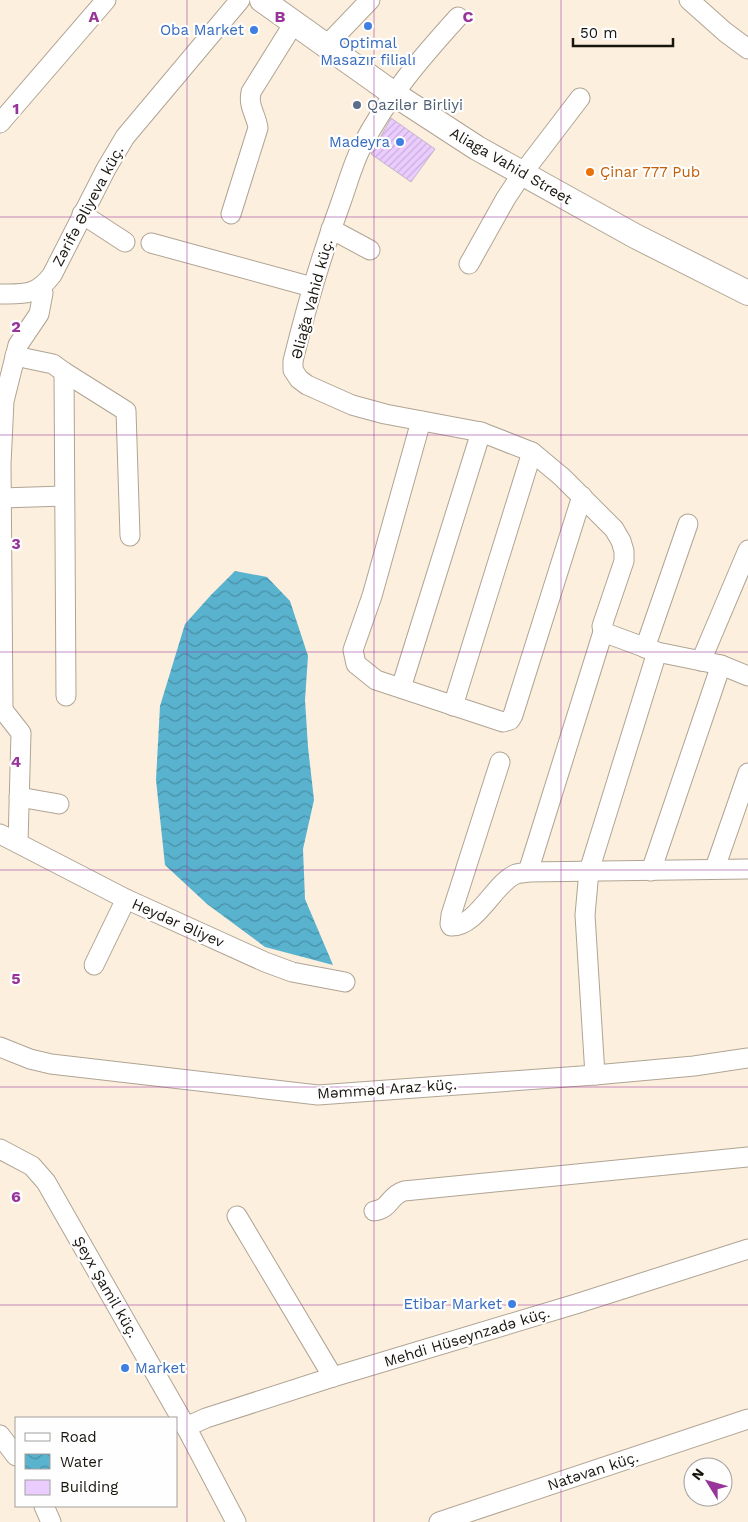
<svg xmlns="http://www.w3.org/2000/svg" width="748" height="1522" font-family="'Work Sans',sans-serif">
<defs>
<pattern id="water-waves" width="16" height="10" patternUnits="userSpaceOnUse" patternTransform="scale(1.25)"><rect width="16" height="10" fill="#59b3cf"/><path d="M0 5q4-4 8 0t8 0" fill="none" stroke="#4990a6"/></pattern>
<pattern id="building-hatch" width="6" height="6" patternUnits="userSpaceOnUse" patternTransform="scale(1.25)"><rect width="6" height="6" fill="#ebccff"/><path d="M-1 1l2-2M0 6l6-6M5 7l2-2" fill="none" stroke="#c9aed9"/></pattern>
</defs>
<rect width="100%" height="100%" fill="#fcefde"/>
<!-- water -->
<path fill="url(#water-waves)" d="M235 571 267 577 290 601 308 656 305 700 308 747 314 800 303 849 305 899 333 965 265 947 207 904 165 865 156 780 160 706 185 624 211 595Z"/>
<!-- building -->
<path fill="url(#building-hatch)" stroke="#c2b7c9" d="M391 118 435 149 411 182 371 154Z"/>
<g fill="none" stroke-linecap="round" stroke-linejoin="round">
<defs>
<g id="minor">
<path d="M689 0 725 32 748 49"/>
<path d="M458 17C422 57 386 98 361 148 352 166 347 186 340 205 321 256 306 308 293 361V370L299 379 307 385 352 405 385 414 481 432 532 452 562 477 614 529 621 541 624 551V561L602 626 603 632 657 652 721 665 748 676"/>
<path d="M325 47 370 0"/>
<path d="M0 123 106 0"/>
<path d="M82 214 125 242"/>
<path d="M231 214 258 128C256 114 248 107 251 92L294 23"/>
<path d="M331 229 370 250"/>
<path d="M151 243 312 287"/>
<path d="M469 264 506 198 522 174 580 98"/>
<path d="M0 294C24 294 36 296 52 275L106 169 125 137 240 0"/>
<path d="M15 356 53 364 64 372 66 696"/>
<path d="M64 372 126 411 130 536"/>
<path d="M421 421 372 596 353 650 356 664 376 680 503 722 510 720 513 715 582 496"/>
<path d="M1 498 64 496"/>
<path d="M645 648 688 524"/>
<path d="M701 661 748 550"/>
<path d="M401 688 481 432"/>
<path d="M453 706 532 452"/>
<path d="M500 762 451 915 450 924 451 926C477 927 495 882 516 874 519 873 524 873 528 872L748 869"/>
<path d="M19 797 59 804"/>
<path d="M0 834 126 899 265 962 292 972 345 982"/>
<path d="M18 843 21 733 3 710 1 464 4 401 18 345 39 314 43 293 41 288"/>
<path d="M715 868 748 773"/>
<path d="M651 871 721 665"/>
<path d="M528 872 603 632"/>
<path d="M94 965 126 899"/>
<path d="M0 1047 30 1059 51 1064 318 1095 595 1075 694 1066 748 1058"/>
<path d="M595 1075 585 915 589 871 657 652"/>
<path d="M0 1149 32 1166 46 1182 186 1427 236 1522"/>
<path d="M374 1211C392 1208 388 1196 404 1191L748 1157"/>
<path d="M237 1216 333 1377"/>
<path d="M186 1427 206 1418 333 1377 579 1303 748 1249"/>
<path d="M0 1435 16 1456"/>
<path d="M44 1506 51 1522"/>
<path d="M439 1522 748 1419"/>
</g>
<path id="major" d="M262 0 394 94 477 148 635 236 748 293"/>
</defs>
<!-- minor casing -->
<use href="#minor" stroke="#b0a494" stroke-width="21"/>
<!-- major casing -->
<use href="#major" stroke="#b0a494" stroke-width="26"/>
<!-- minor -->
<use href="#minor" stroke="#fff" stroke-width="19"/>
<!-- major -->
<use href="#major" stroke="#fff" stroke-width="24"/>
</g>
<!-- grid -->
<path fill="none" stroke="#98359b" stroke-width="1" stroke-opacity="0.55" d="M187 0V1522M374 0V1522M561 0V1522M0 217H748M0 435H748M0 652H748M0 870H748M0 1087H748M0 1305H748"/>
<!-- markers -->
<g fill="#3f7fe0" stroke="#fefefe" stroke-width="2">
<circle cx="368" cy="26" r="5"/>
<circle cx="254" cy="30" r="5"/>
<circle cx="400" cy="142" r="5"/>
<circle cx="512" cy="1304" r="5"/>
<circle cx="125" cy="1368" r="5"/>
</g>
<circle fill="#5c6f8a" stroke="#fefefe" stroke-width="2" cx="357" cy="105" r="5"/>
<circle fill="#e8710a" stroke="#fefefe" stroke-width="2" cx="590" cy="172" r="5"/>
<g text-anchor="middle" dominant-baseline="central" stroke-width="4.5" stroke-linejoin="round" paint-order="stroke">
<!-- shop labels -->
<g font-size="15" fill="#366cbe" stroke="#fefefe" text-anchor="end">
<text x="244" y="30">Oba Market</text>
<text x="368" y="43" text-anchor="middle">Optimal<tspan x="368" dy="17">Masazır filialı</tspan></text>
<text x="390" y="142">Madeyra</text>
<text x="502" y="1304">Etibar Market</text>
<text x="135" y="1368" text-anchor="start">Market</text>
</g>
<!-- service labels -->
<g font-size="15" fill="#4e5e75" stroke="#fefefe" text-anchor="start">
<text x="367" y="105">Qazilər Birliyi</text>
</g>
<!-- street labels -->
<g font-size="15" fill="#18140e" stroke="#fefefe">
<text transform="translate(511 166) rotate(30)">Aliaga Vahid Street</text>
<text transform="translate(88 206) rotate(-62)">Zərifə Əliyeva küç.</text>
<text transform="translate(312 299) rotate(-75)">Əliağa Vahid küç.</text>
<text transform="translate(178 923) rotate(24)">Heydər Əliyev</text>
<text transform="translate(387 1089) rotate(-4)">Məmməd Araz küç.</text>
<text transform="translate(106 1287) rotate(60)">Şeyx Şamil küç.</text>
<text transform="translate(467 1337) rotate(-17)">Mehdi Hüseynzadə küç.</text>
<text transform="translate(593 1471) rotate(-18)">Natəvan küç.</text>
</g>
<!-- food labels -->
<g font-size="15" fill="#c56008" stroke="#fefefe" text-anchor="start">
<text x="600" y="172">Çinar 777 Pub</text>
</g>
</g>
<g font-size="16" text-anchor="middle" font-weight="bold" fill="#98359b" stroke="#fefefe" stroke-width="4.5" stroke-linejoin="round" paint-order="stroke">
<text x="94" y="22">A</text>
<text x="280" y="22">B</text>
<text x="468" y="22">C</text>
<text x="16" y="114">1</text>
<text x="16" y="332">2</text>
<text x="16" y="549">3</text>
<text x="16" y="767">4</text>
<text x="16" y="984">5</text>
<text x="16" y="1202">6</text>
</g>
<!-- legend -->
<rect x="15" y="1417" width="162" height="90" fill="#fefefe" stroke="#a2a09e"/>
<rect x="25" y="1433" width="25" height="8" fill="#ffffff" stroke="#a2a09e"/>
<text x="60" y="1442" font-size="15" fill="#18140e">Road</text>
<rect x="25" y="1454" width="25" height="15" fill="url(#water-waves)" stroke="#a2a09e"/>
<text x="60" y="1467" font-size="15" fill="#18140e">Water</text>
<rect x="25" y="1480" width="25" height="15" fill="#ebccff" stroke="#a2a09e"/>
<text x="60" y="1492" font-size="15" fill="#18140e">Building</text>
<!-- north arrow -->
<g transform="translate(708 1482) rotate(307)"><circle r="24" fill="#fefefe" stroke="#a2a09e"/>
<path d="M0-4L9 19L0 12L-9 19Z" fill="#98359b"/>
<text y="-8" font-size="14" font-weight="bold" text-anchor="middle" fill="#18140e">N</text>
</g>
<!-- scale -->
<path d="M573 38v8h100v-8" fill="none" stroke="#18140e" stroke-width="2.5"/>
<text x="580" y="38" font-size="15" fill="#18140e" stroke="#fefefe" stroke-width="4" paint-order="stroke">50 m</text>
</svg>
